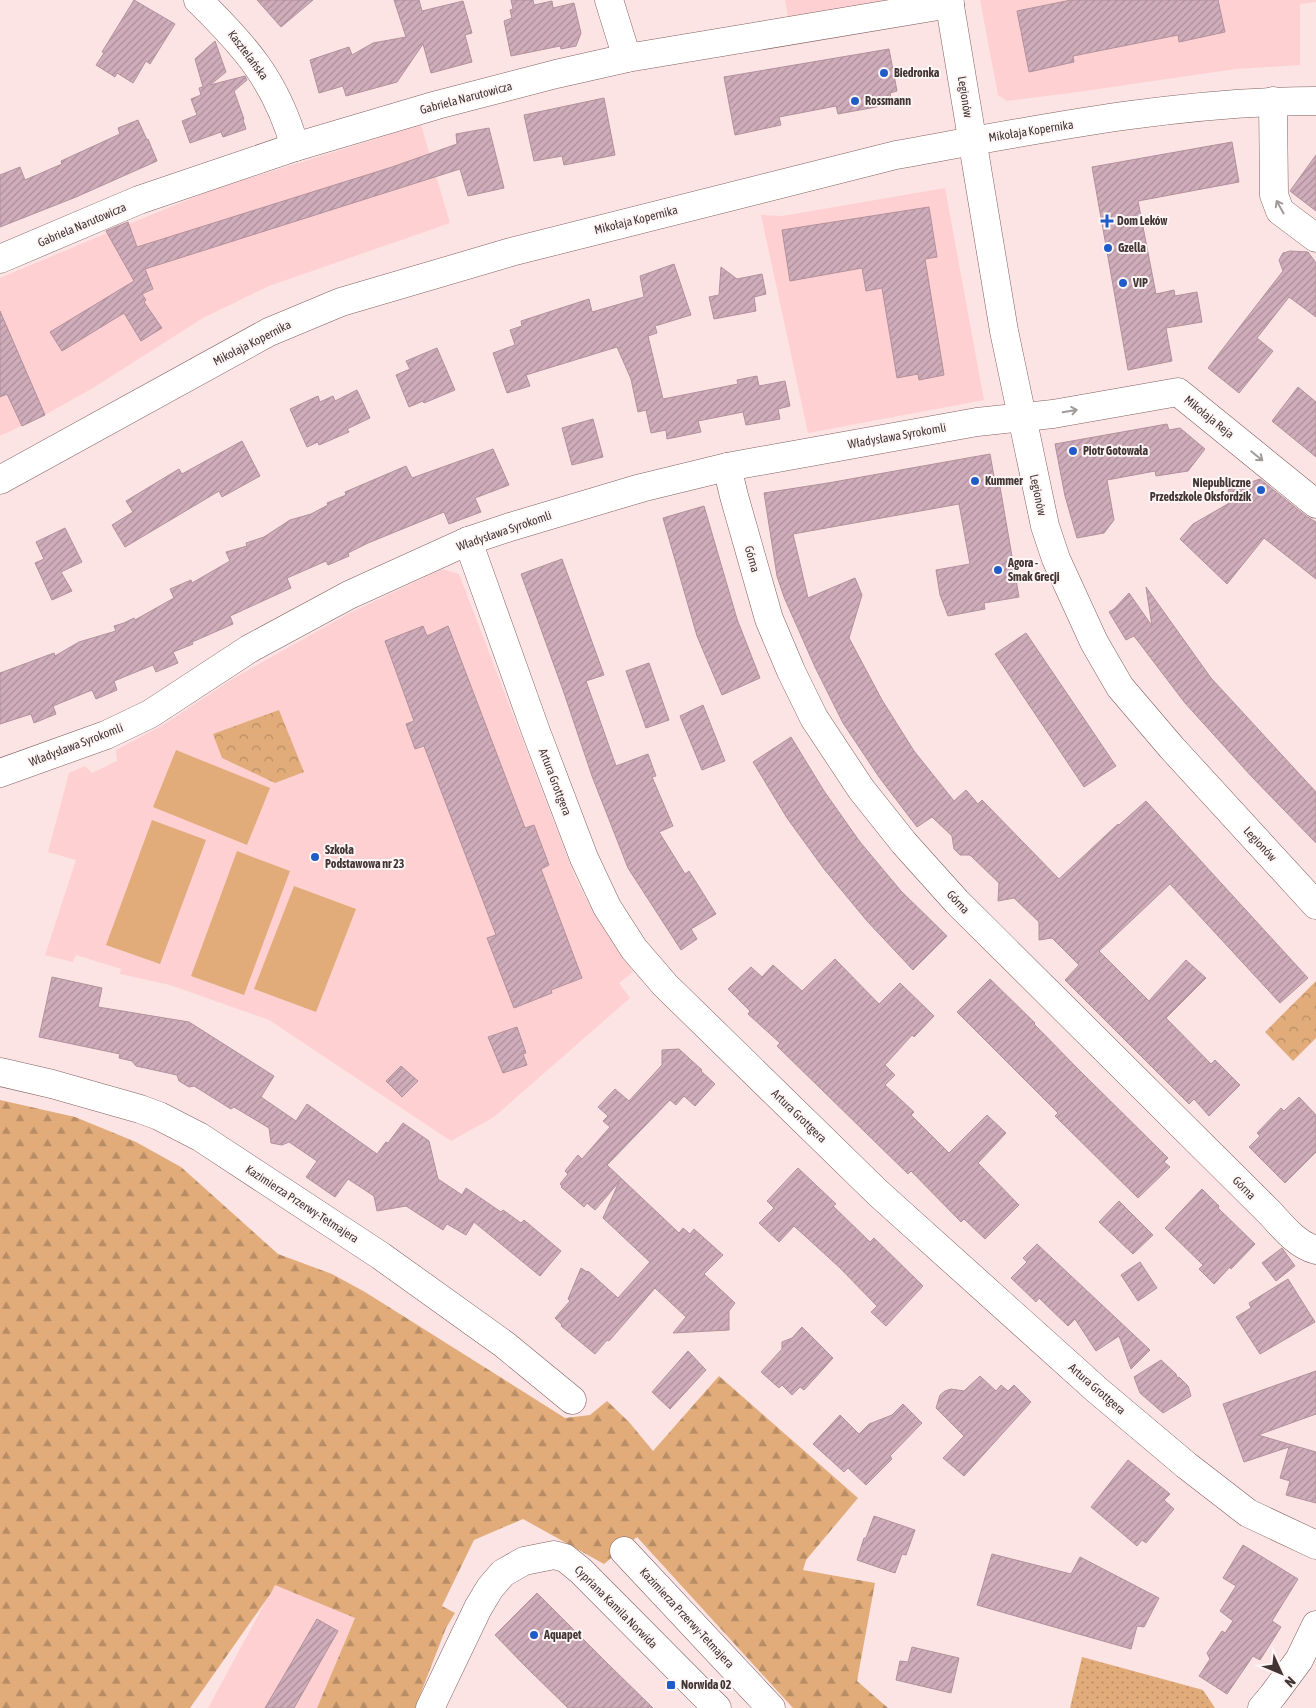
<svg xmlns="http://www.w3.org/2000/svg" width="1316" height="1708" font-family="'Asap Condensed',sans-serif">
<defs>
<pattern id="grass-dots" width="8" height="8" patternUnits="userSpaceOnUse" patternTransform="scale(1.25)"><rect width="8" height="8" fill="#e1ac7a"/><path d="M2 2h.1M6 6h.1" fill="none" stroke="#b88d65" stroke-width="1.8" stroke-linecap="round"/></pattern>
<pattern id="forest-firs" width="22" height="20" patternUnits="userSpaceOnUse" patternTransform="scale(1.25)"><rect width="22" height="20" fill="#e1ac7a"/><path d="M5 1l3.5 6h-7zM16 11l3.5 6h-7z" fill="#b88d65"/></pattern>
<pattern id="park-crowns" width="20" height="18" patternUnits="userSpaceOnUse" patternTransform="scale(1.25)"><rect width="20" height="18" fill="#e1ac7a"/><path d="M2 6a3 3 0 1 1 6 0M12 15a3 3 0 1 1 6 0" fill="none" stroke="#b88d65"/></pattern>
<pattern id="building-hatch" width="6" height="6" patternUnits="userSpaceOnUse" patternTransform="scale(1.25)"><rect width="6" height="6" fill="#cfadba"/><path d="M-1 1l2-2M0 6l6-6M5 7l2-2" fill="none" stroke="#aa8e98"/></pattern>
</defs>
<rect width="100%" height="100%" fill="#fce4e4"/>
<!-- built -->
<g fill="#ffd0d1">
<path d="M785 0H890L788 17Z"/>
<path d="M980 0H1316V2L1300 4V65L1236 69 1078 92 1007 101 998 95Z"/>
<path d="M421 125 450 223 269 286 203 318 93 388 45 415 0 436V278L107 233 106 230 128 222 129 224 214 189Z"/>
<path d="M945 188 984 400 808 433 761 215 782 216Z"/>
<path d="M442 569 459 574 575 877 590 906 633 972 619 983 630 998 494 1117 451 1141 269 1020 170 985 120 974 121 969 76 955 73 962 45 955 76 860 48 852 69 773 85 766 92 773 117 761 116 750 163 725 234 678 348 614Z"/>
<path d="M275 1584 355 1618 317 1708H208Z"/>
</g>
<!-- grass -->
<path fill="url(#grass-dots)" d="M1082 1657 1203 1690 1215 1708H1070Z"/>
<!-- forest -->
<path fill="url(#forest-firs)" d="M0 1100 75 1117 136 1142 181 1167 278 1254 332 1274 365 1292 565 1418 590 1415 607 1401 629 1422 653 1451 719 1376 858 1498 806 1560 803 1570 875 1583 857 1681 888 1708H793L637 1537 604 1564 523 1519 474 1540 442 1606 455 1613 446 1628 415 1708H317L355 1618 275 1585 271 1593 190 1708H0Z"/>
<!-- park -->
<g fill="url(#park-crowns)">
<path d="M279 710 304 772 275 783 222 758 213 734Z"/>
<path d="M1316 981V1038L1293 1061 1265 1032Z"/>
</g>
<!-- pitch -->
<g fill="#e1ac7a">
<path d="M176 750 270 788 247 845 153 807Z"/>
<path d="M152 820 206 840 160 964 106 945Z"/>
<path d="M237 851 290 871 244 995 191 976Z"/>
<path d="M294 886 356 909 316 1012 254 989Z"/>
</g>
<!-- building -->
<g fill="url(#building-hatch)" stroke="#b2919d">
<path d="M134 0 175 24 150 64 146 61 133 83 117 73 115 77 96 65 104 53 102 52Z"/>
<path d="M257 0H313L281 27Z"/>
<path d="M394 0H419L422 11 463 1 472 33 465 35 472 62 431 73 423 44 397 82 346 96 343 86 319 93 310 60 349 47 352 55 373 43 406 37Z"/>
<path d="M511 0H533L534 5 552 1 553 8 574 3 581 33 576 46 561 49 560 46 511 56 504 21 512 18 510 10 513 9Z"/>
<path d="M1071 0H1218L1225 32 1179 42 1178 35 1073 56 1074 62 1029 72 1017 11Z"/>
<path d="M215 41 226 72 210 85 245 76 247 80 234 91 244 119 243 120 246 129 223 137 221 132 190 143 182 121 197 115 191 99 201 95 199 88 203 87 195 59Z"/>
<path d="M889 49 897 91 890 93 892 104 838 114 836 106 779 117 781 125 735 135 724 77Z"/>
<path d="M604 98 615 155 564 165 562 156 534 161 524 115Z"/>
<path d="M138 120 147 140 148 139 157 161 76 197 0 227V175L20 167 25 180 62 164 61 161 120 134 118 128Z"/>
<path d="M489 128 504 188 468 196 460 169 145 269 153 289 142 294 146 300 144 302 162 328 141 341 124 313 62 351 50 332 134 281 106 231 128 222 137 247 392 167 457 144 456 134Z"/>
<path d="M1232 142 1239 182 1138 201 1156 294 1174 290 1175 296 1197 292 1202 322 1166 328 1172 361 1128 370 1092 167Z"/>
<path d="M1316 155V211L1290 191Z"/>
<path d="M929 207 937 257 925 259 944 375 919 380 918 374 897 378 882 288 866 291 862 268 790 281 782 230Z"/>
<path d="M1290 251 1308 252 1316 263V317L1289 297 1257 338 1273 351 1239 393 1208 368 1283 271 1279 260 1283 253Z"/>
<path d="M674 264 691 315 655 326 657 333 648 336 663 399 738 384 737 380 757 376 759 386 785 381 790 406 778 409 780 419 746 425 743 412 698 421 701 432 667 439 666 430 651 433 646 410 638 412 631 379 617 347 526 375 530 386 507 393 493 353 515 345 510 330 522 326 521 321 589 299 592 312 644 297 640 276Z"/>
<path d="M721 267 737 279 762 274 766 294 754 297 756 311 714 319 709 297 719 295Z"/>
<path d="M0 311 45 415 22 426 7 394 0 397Z"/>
<path d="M437 348 455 390 424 403 423 401 409 407 396 375 410 369 406 361Z"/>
<path d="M1298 387 1316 402V457L1272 421Z"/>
<path d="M357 390 370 418 347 429 349 432 319 445 318 442 307 447 290 409 318 396 320 402 333 396 335 401Z"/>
<path d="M593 419 603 457 572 465 562 428Z"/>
<path d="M1167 424 1169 430 1180 428 1205 449 1188 471 1156 476 1155 471 1107 480 1114 520 1104 533 1077 538 1065 496 1055 444Z"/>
<path d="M242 441 260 476 222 497 219 491 125 547 112 525 133 512 126 501 179 469 182 474Z"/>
<path d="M493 449 509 485 475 498 481 512 449 524 444 512 368 543 348 553 349 556 328 565 326 561 287 578 291 588 230 616 233 624 192 642 193 644 173 652 178 663 156 672 153 665 114 681 117 690 96 699 92 690 53 706 56 714 34 723 31 714 0 724V673L54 653 55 656 79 642 116 631 114 626 124 623 134 618 135 620 174 598 170 589 191 580 192 583 230 561 226 552 247 546 246 543 264 537 290 520 311 514 328 505 327 503 346 495 345 492 406 466 412 478Z"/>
<path d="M990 454 995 482 999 481 1019 597 984 603 985 609 948 616 940 595 936 570 970 564 959 504 793 534 808 598 855 578 862 595 849 638 882 700 914 751 954 801 966 790 978 804 982 800 1059 879 1118 824 1119 825 1146 801 1308 978 1280 1003 1170 884 1099 951 1149 1001 1186 960 1206 978 1166 1018 1211 1064 1215 1060 1240 1085 1209 1116 1194 1099 1189 1104 1065 980 1079 965 1052 938 1039 940V922L1014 898 998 901 999 883 970 855H960L954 849 952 836 932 817 917 827 879 777 843 723 815 667 784 597 777 576 764 493 828 483Z"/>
<path d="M1260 479 1306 516 1316 522V579L1264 538 1227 584 1180 539 1193 524 1233 501 1228 490Z"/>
<path d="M704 506 737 619 760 678 722 695 697 636 663 518Z"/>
<path d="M65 528 82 562 61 572 72 591 52 600 35 563 44 559 36 542Z"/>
<path d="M562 559 604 675 586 681 616 766 648 754 656 776 652 777 673 826 659 832 685 874 689 871 716 914 691 929 697 939 681 950 628 868 592 776 563 690 521 574Z"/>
<path d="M1146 587 1211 678 1316 792V843L1252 777 1185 703 1134 636 1126 640 1109 612 1114 609 1129 593 1152 626Z"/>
<path d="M423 626 427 636 448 626 525 828 534 825 549 865 541 869 582 978 551 990 552 993 514 1008 487 938 496 935 424 746 415 749 406 724 414 721 385 641Z"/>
<path d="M1026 633 1116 766 1084 787 995 654Z"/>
<path d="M649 663 669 720 646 728 626 671Z"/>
<path d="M703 705 725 761 702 770 680 716Z"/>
<path d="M791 737 824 791 860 842 901 891 947 936 913 970 867 921 824 869 787 818 753 762Z"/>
<path d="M835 959 879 1004 900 983 934 1016 914 1037 912 1035 885 1065 895 1075 885 1085 914 1112 911 1115 949 1153 987 1115 1006 1133 978 1163 1019 1205 985 1239 964 1219 961 1222 911 1171 908 1174 777 1046 780 1043 748 1014 750 1011 728 989 751 967 762 977 773 965 802 991Z"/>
<path d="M52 977 102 988 98 1007 189 1022 274 1076 261 1097 296 1121 307 1104 377 1154 386 1142 388 1143 403 1123 429 1141 438 1179 462 1195 466 1188 501 1212 503 1210 521 1223 524 1220 561 1251 540 1276 474 1222 466 1235 447 1224 443 1230 406 1206 377 1211 374 1196 348 1179 335 1197 306 1177 317 1161 289 1142 282 1145 271 1143 269 1128 234 1107 231 1109 194 1086 189 1087 179 1081 177 1075 136 1066 132 1061 119 1058 120 1054 39 1037Z"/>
<path d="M990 979 1035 1023 1034 1024 1079 1070 1168 1158 1164 1162 1170 1167 1138 1198 1055 1116 1058 1113 957 1012Z"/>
<path d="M517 1027 526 1053 523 1054 527 1065 503 1073 488 1037Z"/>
<path d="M679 1049 702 1070 701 1071 715 1084 695 1106 684 1096 676 1105 670 1100 607 1165 679 1233 683 1228 690 1234 694 1229 723 1255 704 1274 735 1303 729 1311V1330L673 1333 686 1317 655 1288 609 1341 607 1340 595 1354 561 1326 562 1325 555 1318 570 1301 568 1299 581 1268 587 1272 588 1271 618 1298 650 1262 603 1218 619 1182 595 1210 587 1203 584 1207 561 1187 562 1186 560 1184 568 1174 565 1171 578 1155 582 1159 610 1127 603 1121 608 1116 598 1107 615 1089 629 1101 662 1065V1050Z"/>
<path d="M401 1066 418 1081 402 1097 386 1081Z"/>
<path d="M1299 1097 1316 1115V1152L1285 1183 1249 1147 1260 1136 1257 1133 1281 1108 1284 1111Z"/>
<path d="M798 1168 836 1204 833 1206 870 1242 874 1238 923 1286 886 1326 871 1312 877 1306 839 1267 794 1226 779 1242 759 1223 774 1208 767 1201Z"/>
<path d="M1202 1189 1219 1206 1218 1208 1255 1244 1231 1269 1230 1267 1214 1284 1199 1269 1203 1265 1165 1228Z"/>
<path d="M1119 1201 1153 1235 1133 1254 1099 1222Z"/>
<path d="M1037 1244 1150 1350 1131 1369 1119 1336 1096 1351 1075 1319 1068 1326 1039 1298 1036 1302 1011 1278 1027 1262 1023 1258Z"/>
<path d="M1282 1248 1295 1266 1276 1281 1262 1263Z"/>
<path d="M1140 1262 1157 1288 1138 1301 1121 1275Z"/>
<path d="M1288 1279 1315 1322 1260 1354 1236 1317 1251 1308 1249 1303Z"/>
<path d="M802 1327 833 1358 804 1390 800 1387 792 1395 782 1385 779 1388 761 1372 782 1349V1342L792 1338Z"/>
<path d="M688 1351 706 1370 670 1409 652 1392Z"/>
<path d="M1161 1360 1176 1374 1177 1378 1179 1377 1188 1386 1191 1396 1163 1413 1140 1393 1134 1377Z"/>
<path d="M1316 1371V1414L1258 1435 1316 1452V1503L1286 1495 1290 1481 1280 1478 1289 1447 1244 1462 1223 1404Z"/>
<path d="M980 1376 996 1391 1001 1385 1008 1391 1014 1385 1031 1402 964 1476 943 1458 964 1436 936 1408 940 1395 945 1391 951 1389 964 1391Z"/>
<path d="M903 1404 922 1423 890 1456 892 1459 866 1485 848 1468 844 1472 813 1444 840 1415 859 1434 869 1424 892 1415Z"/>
<path d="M1128 1460 1170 1494 1164 1500 1174 1509 1146 1543 1142 1540 1137 1546 1091 1507Z"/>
<path d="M874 1516 915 1530 906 1555 902 1554 895 1573 857 1560 864 1538H866Z"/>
<path d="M1243 1545 1298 1579 1272 1621 1281 1627 1260 1660 1253 1656 1227 1694 1199 1676 1210 1659 1207 1653 1222 1631 1225 1633 1233 1621 1220 1611 1236 1586 1223 1578Z"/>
<path d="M992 1554 1071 1574 1080 1557 1159 1598 1144 1627 1137 1626 1131 1649 977 1605Z"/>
<path d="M537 1593 608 1664 653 1708H568L526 1667 495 1635Z"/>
<path d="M317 1619 338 1631 294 1708H265Z"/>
<path d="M912 1647 959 1658 951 1693 896 1680 900 1661 908 1662Z"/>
</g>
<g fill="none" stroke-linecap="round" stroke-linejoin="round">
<defs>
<g id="minor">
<path d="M198 0C246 47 276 81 295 147"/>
<path d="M609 0 627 58"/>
<path d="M949 0 1004 331 1045 526 1056 559 1094 642 1120 687 1172 748 1316 905"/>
<path d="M1273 101 1274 195 1280 211 1316 238"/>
<path d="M0 259 139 200 295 147 437 105 556 74 627 58 950 4"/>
<path d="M727 467 734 496 769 619 791 671 814 718 861 789 904 843 957 902 1270 1213C1283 1227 1297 1245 1316 1250"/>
<path d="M0 480 269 332 341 302 511 252 896 155C1035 130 1175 101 1316 101"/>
<path d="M468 541 535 729 584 858 607 907 634 949 665 985 878 1193 1097 1390 1186 1465 1248 1513 1316 1545"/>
<path d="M0 773 106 735 150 714 249 649 349 595 468 541 510 527 641 488 727 467 977 422 1053 414 1178 392 1316 504"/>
<path d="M0 1072 52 1084 140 1109 159 1116 200 1137 381 1256 505 1345 572 1400"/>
<path d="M624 1551 771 1708"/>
<path d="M430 1708 478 1608 490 1588 503 1573 524 1561 554 1555 565 1558 581 1571 717 1708"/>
<path d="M1262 1708 1273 1695 1299 1660 1316 1625"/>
</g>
</defs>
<!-- minor casing -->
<use href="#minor" stroke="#805f60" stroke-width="29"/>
<!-- minor -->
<use href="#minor" stroke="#fff" stroke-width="28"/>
</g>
<!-- one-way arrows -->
<defs><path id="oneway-shaft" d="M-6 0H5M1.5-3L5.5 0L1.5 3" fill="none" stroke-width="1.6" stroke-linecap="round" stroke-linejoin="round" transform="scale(1.25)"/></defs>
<g stroke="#a19a9a">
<use href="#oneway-shaft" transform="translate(1280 207) rotate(-119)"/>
<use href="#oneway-shaft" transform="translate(1070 411) rotate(-10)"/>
<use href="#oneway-shaft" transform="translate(1257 456) rotate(39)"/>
</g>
<!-- markers -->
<g fill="#1f5cc8" stroke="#fef6f6" stroke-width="2">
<circle cx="884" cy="73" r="5"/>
<circle cx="855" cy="101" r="5"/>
<path d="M1104.5 213.5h5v5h5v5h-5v5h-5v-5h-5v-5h5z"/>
<circle cx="1108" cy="248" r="5"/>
<circle cx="1123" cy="283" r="5"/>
<circle cx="1073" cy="451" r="5"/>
<circle cx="975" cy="481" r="5"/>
<circle cx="1261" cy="490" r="5"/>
<circle cx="998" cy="570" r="5"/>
<circle cx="315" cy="857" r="5"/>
<circle cx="534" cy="1635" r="5"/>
<rect x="666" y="1680" width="10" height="10" rx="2.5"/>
</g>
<g text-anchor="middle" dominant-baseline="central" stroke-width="4" stroke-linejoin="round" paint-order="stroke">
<!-- street labels -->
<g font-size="12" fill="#433434" stroke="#fef6f6">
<text transform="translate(248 55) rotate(53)">Kasztelańska</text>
<text transform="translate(965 97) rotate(81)">Legionów</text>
<text transform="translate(466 98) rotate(-15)">Gabriela Narutowicza</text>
<text transform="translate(1031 131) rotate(-9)">Mikołaja Kopernika</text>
<text transform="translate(636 220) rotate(-14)">Mikołaja Kopernika</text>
<text transform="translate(82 225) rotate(-23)">Gabriela Narutowicza</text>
<text transform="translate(252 343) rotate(-27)">Mikołaja Kopernika</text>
<text transform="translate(1209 417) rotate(39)">Mikołaja Reja</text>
<text transform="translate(897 436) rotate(-10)">Władysława Syrokomli</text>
<text transform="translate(1038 495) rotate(78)">Legionów</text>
<text transform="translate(504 531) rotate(-19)">Władysława Syrokomli</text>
<text transform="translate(752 559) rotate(74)">Górna</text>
<text transform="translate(76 745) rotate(-21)">Władysława Syrokomli</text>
<text transform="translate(555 782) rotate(69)">Artura Grottgera</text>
<text transform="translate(1260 844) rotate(47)">Legionów</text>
<text transform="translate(958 902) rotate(47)">Górna</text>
<text transform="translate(799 1116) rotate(44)">Artura Grottgera</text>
<text transform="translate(1244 1188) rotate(45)">Górna</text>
<text transform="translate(302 1204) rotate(33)">Kazimierza Przerwy-Tetmajera</text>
<text transform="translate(1097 1389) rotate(41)">Artura Grottgera</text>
<text transform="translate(616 1607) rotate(45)">Cypriana Kamila Norwida</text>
<text transform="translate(687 1618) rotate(47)">Kazimierza Przerwy-Tetmajera</text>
</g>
<!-- poi labels -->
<g font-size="12" font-weight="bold" fill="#433434" stroke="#fef6f6" text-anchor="start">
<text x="894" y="73">Biedronka</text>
<text x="865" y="101">Rossmann</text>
<text x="1117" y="221">Dom Leków</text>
<text x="1118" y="248">Gzella</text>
<text x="1133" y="283">VIP</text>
<text x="1083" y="451">Piotr Gotowała</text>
<text x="985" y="481">Kummer</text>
<text x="1251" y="483" text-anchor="end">Niepubliczne<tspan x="1251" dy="14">Przedszkole Oksfordzik</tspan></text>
<text x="1008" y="563">Agora -<tspan x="1008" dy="14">Smak Grecji</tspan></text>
<text x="325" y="850">Szkoła<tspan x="325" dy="14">Podstawowa nr 23</tspan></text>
<text x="544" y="1635">Aquapet</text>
<text x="681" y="1685">Norwida 02</text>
</g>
</g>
<!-- north arrow -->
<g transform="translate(1281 1673) rotate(134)" stroke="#fef6f6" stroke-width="4" paint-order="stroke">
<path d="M0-4L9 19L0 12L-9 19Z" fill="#433434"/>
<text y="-8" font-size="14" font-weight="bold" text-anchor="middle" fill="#433434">N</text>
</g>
</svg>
